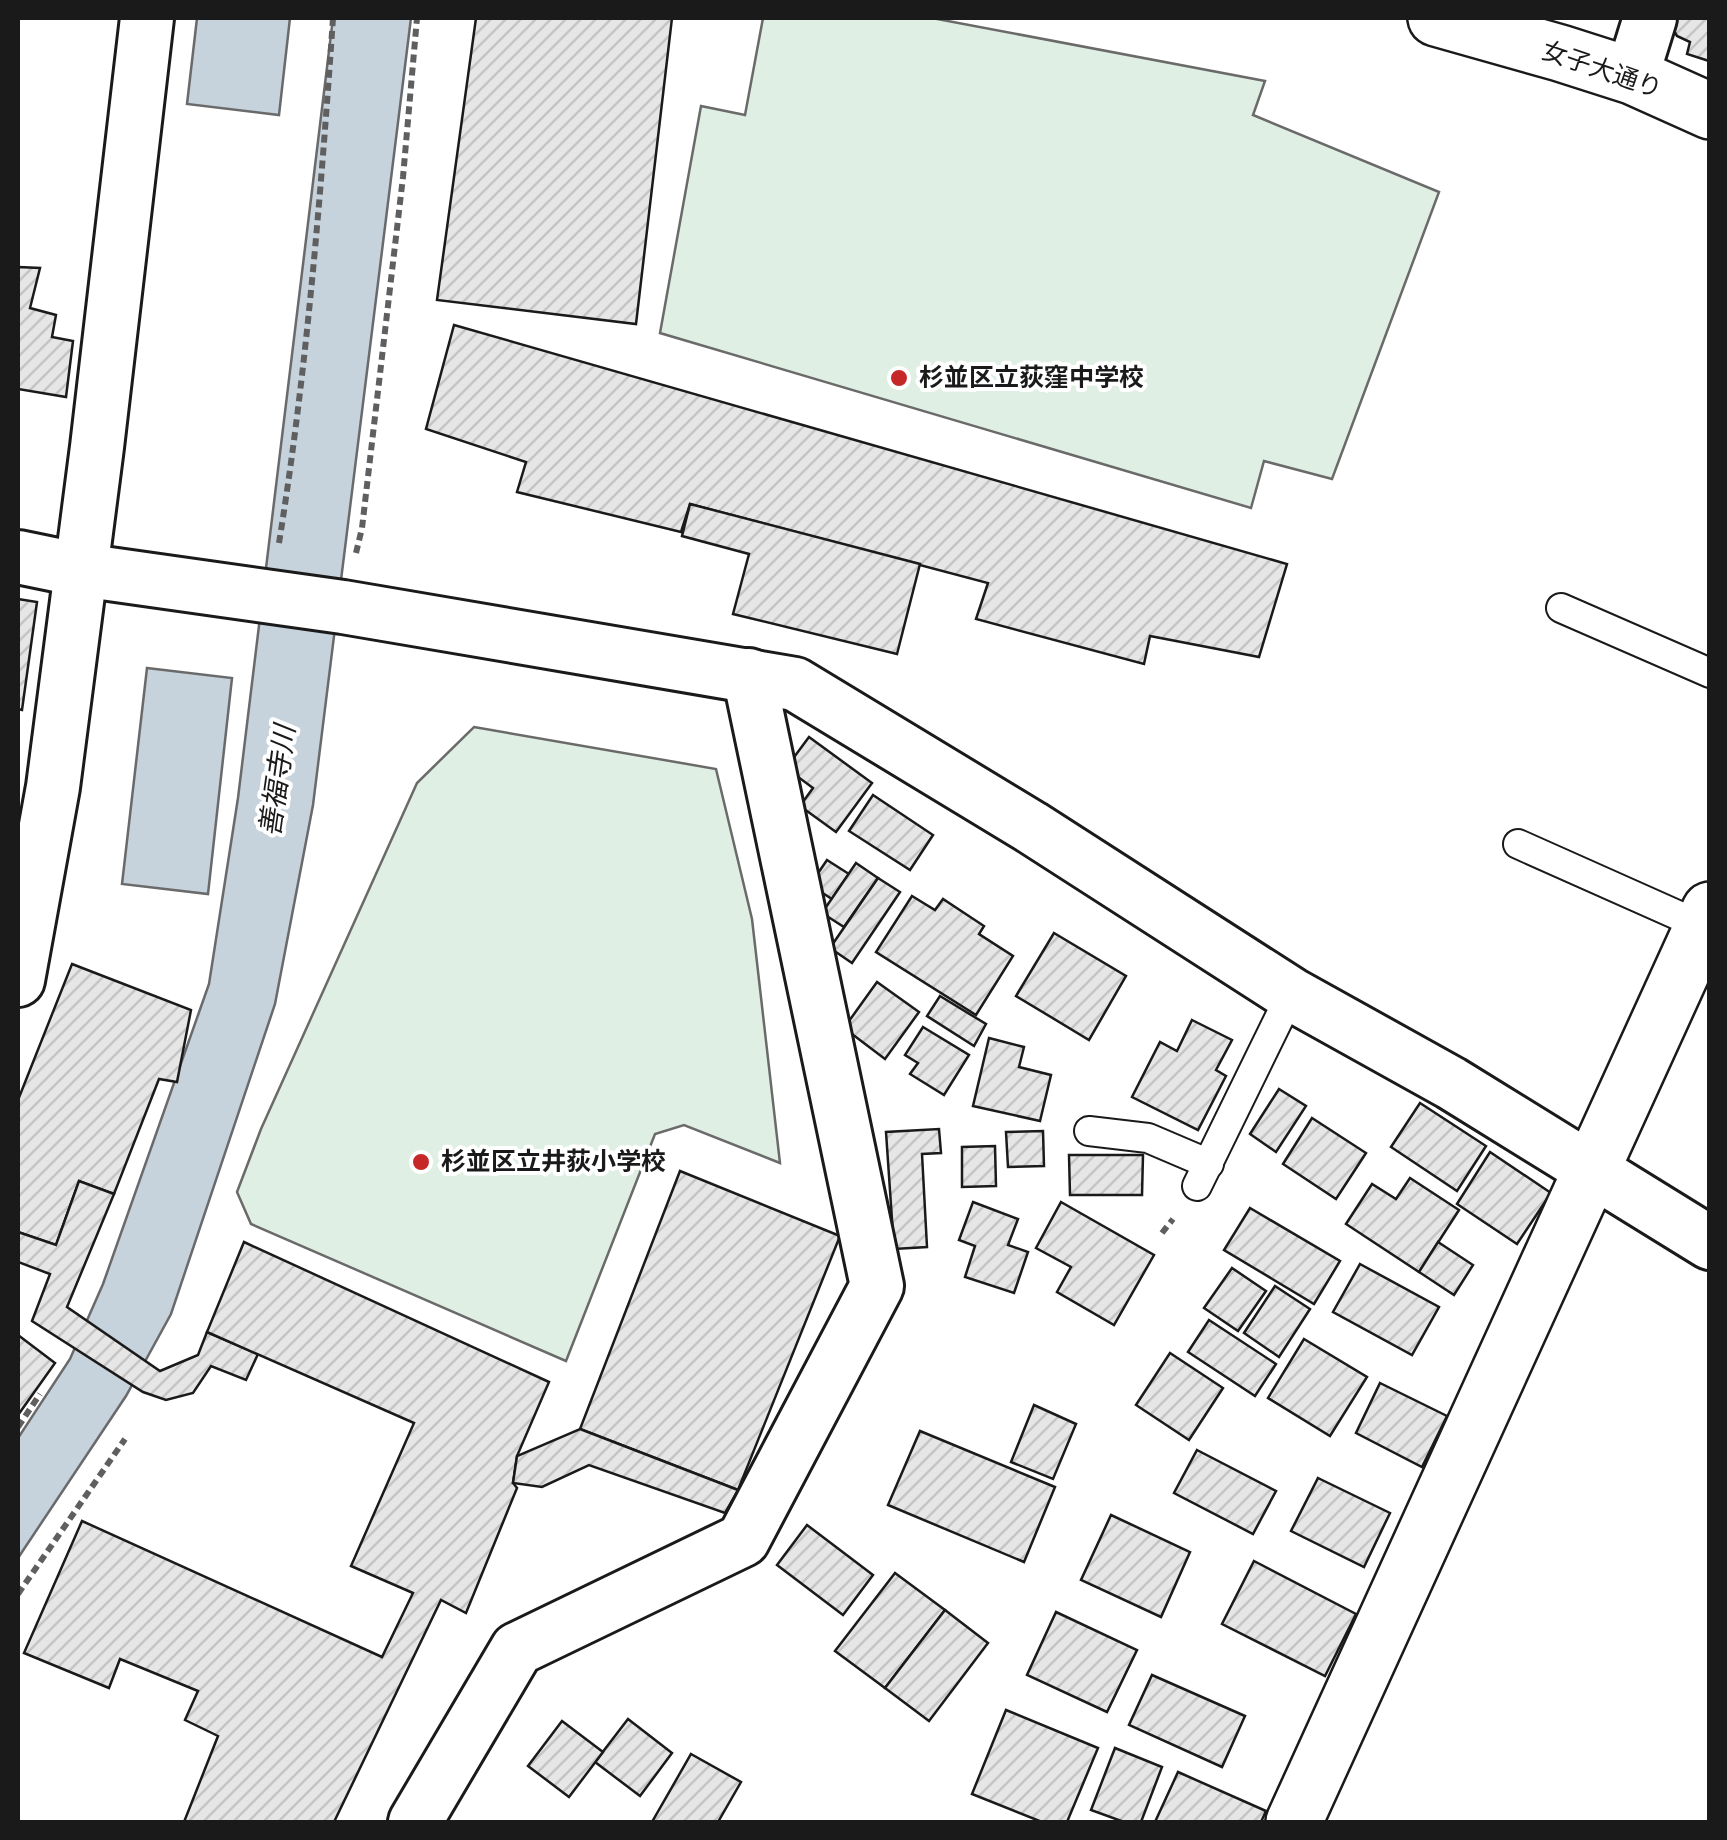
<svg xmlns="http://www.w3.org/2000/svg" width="1727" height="1840" font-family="'Source Sans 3','Noto Sans JP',sans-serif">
<defs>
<pattern id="building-hatch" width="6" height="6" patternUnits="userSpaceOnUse" patternTransform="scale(2.5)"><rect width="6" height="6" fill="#e6e6e6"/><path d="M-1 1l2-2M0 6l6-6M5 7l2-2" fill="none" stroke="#c5c5c5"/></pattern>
</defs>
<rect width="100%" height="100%" fill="#fff"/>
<!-- green -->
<g fill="#e0efe3" stroke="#6a6a6a" stroke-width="2.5">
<path d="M763 18H932L1265 81 1253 115 1439 192 1332 479 1264 461 1251 508 660 333 701 106 745 115Z"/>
<path d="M474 727 716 769 752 919 780 1163 684 1125 655 1134 566 1361 251 1224 237 1192 261 1129 417 783Z"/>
</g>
<!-- water -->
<g fill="#c6d2dc" stroke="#6a6a6a" stroke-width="2.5">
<path d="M197 18H290L279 115 187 104Z"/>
<path d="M333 18H411L313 805 275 1004 171 1314 126 1396 18 1558V1438L70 1359 103 1284 209 984 238 798Z"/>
<path d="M147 668 232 678 208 894 122 884Z"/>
</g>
<!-- building -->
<g fill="url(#building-hatch)" stroke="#1a1a1a" stroke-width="2.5">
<path d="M476 18H672L636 324 437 300Z"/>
<path d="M1672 18H1710L1709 61 1687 54 1690 42 1677 36 1670 24Z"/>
<path d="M18 267 40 268 30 308 56 315 52 337 73 341 66 397 18 389Z"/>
<path d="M454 325 1287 564 1259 657 1150 636 1144 664 976 619 988 583 690 504 681 532 517 492 526 462 426 429Z"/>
<path d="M690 504 920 564 897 654 733 614 749 554 682 536Z"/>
<path d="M18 599 37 602 22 710 18 709Z"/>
<path d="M809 737 872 783 836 832 800 806 813 788 786 768Z"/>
<path d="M873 795 933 835 910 870 849 831Z"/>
<path d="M827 860 849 874 832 899 810 885Z"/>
<path d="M856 863 878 878 844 927 822 913Z"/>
<path d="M878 878 900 892 852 963 830 948Z"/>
<path d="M912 896 935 910 943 899 984 926 979 934 1013 956 976 1015 876 952Z"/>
<path d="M1054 933 1126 976 1089 1040 1016 996Z"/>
<path d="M72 964 191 1010 177 1082 159 1079 114 1194 79 1181 56 1245 18 1232V1100Z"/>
<path d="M877 982 919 1012 885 1059 844 1028Z"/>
<path d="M940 996 986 1024 974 1046 927 1016Z"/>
<path d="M1192 1020 1232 1040 1216 1070 1226 1076 1198 1130 1132 1097 1160 1042 1177 1051Z"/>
<path d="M923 1027 969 1055 944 1095 910 1074 918 1063 905 1055Z"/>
<path d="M989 1038 1024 1047 1019 1067 1051 1075 1040 1121 973 1106Z"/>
<path d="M1279 1089 1306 1106 1276 1152 1250 1134Z"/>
<path d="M1420 1103 1486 1146 1457 1191 1391 1147Z"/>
<path d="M1312 1118 1366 1153 1336 1199 1283 1164Z"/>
<path d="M939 1129 941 1153 922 1154 927 1247 894 1249 886 1132Z"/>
<path d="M1043 1131 1044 1166 1008 1167 1006 1132Z"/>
<path d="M995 1146 996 1186 962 1187V1147Z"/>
<path d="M1490 1152 1551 1193 1517 1244 1457 1204Z"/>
<path d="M1069 1155H1143L1142 1195H1070Z"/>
<path d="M680 1171 840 1236 738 1490 580 1429Z"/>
<path d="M1410 1178 1459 1210 1419 1272 1346 1224 1372 1184 1396 1199Z"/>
<path d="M79 1181 114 1194 67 1307 160 1371 198 1355 207 1332 258 1354 246 1380 211 1366 193 1393 166 1400 143 1392 32 1321 50 1274 18 1262V1232L56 1245Z"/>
<path d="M973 1202 1018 1219 1008 1245 1028 1252 1014 1293 965 1277 975 1246 959 1240Z"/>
<path d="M1061 1202 1154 1255 1114 1325 1057 1292 1071 1267 1036 1248Z"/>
<path d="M1250 1208 1340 1261 1314 1304 1224 1250Z"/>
<path d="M244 1242 549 1382 517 1456 513 1483 517 1488 466 1613 441 1600 334 1822H184L218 1736 185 1720 198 1691 120 1659 109 1688 24 1653 82 1521 382 1657 413 1593 351 1566 414 1423 207 1332Z"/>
<path d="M1438 1242 1473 1265 1454 1295 1419 1272Z"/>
<path d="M1360 1264 1439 1307 1412 1355 1333 1312Z"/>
<path d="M1232 1268 1266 1291 1238 1331 1204 1308Z"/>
<path d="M1275 1286 1310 1309 1279 1357 1244 1333Z"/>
<path d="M1209 1320 1276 1364 1255 1396 1188 1352Z"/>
<path d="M18 1335 55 1363 18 1415Z"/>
<path d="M1304 1339 1367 1377 1330 1436 1268 1398Z"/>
<path d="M1170 1353 1223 1388 1189 1440 1136 1405Z"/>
<path d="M1380 1383 1447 1416 1422 1467 1356 1433Z"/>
<path d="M1034 1405 1076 1424 1053 1479 1011 1462Z"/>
<path d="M580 1429 738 1490 725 1513 589 1465 542 1487 513 1483 517 1456Z"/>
<path d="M920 1431 1055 1487 1024 1562 888 1505Z"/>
<path d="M1197 1450 1276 1491 1253 1534 1174 1493Z"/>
<path d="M1318 1478 1390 1513 1364 1567 1291 1531Z"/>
<path d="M1111 1515 1190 1552 1161 1617 1081 1580Z"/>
<path d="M807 1525 873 1575 843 1615 777 1565Z"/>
<path d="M1254 1561 1356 1614 1325 1676 1222 1624Z"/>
<path d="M895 1573 945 1610 885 1688 835 1651Z"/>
<path d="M945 1610 988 1643 929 1721 885 1688Z"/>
<path d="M1056 1612 1137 1650 1107 1712 1027 1675Z"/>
<path d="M1152 1675 1245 1716 1222 1767 1129 1725Z"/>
<path d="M1006 1710 1098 1748 1067 1822H1042L972 1794Z"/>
<path d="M628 1719 672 1753 640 1796 595 1762Z"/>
<path d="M562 1721 603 1752 569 1797 528 1766Z"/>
<path d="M1115 1748 1162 1767 1141 1822H1124L1091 1810Z"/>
<path d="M691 1754 741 1782 718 1822H652Z"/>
<path d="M1178 1772 1266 1811 1261 1822H1155Z"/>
</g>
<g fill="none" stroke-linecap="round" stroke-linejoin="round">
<defs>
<g id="service">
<path d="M1561 608 1710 673"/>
<path d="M1518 844 1702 926"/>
<path d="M1089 1131 1148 1138 1209 1164"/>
<path d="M1197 1186 1291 994"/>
</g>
<g id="minor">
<path d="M1632 76 1650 18"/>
<path d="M18 557 81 570 343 607 795 684 1031 827 1291 994 1451 1083 1710 1243"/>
<path d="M18 980 53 787 97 447 147 18"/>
<path d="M415 1822 517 1649 743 1540 877 1286 749 675"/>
</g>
<path id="tertiary" d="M1294 1822 1710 910"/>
<path id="secondary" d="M1436 18 1560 53 1632 76 1710 111"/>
</defs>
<!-- service casing -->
<use href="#service" stroke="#1a1a1a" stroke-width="32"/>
<!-- minor casing -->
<use href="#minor" stroke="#1a1a1a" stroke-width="58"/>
<!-- tertiary casing -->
<use href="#tertiary" stroke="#1a1a1a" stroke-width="60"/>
<!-- secondary casing -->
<use href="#secondary" stroke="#1a1a1a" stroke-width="60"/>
<!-- path -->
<g stroke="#5f5f5f" stroke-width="6" stroke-dasharray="8 5" stroke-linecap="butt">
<path d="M279 543C307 369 321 193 333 18"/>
<path d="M356 553 362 528 403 177 417 18"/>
<path d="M1162 1233 1173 1219"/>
<path d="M18 1427 40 1394"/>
<path d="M18 1594 125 1439"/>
</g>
<!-- service -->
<use href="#service" stroke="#fff" stroke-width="28"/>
<!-- minor -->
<use href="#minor" stroke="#fff" stroke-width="52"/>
<!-- tertiary -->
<use href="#tertiary" stroke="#fff" stroke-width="55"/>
<!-- secondary -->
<use href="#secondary" stroke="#fff" stroke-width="55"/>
</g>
<!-- markers -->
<g fill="#c62828" stroke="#fff" stroke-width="4">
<circle cx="899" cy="378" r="10"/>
<circle cx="421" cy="1162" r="10"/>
</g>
<g text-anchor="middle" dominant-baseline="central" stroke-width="8" stroke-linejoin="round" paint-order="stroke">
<!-- street labels -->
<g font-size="25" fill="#1a1a1a" stroke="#fff">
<text transform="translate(1602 70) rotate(19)">女子大通り</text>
</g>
<!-- poi labels -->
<g font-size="25" font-weight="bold" fill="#1a1a1a" stroke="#fff" text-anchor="start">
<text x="919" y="378">杉並区立荻窪中学校</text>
<text x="441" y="1162">杉並区立井荻小学校</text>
</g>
<!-- water labels -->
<g font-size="28" font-style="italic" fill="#1a1a1a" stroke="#fff">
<text transform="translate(278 781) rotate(-82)">善福寺川</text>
</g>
</g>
<!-- border -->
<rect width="1727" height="1840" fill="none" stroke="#1a1a1a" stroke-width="40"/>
</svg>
